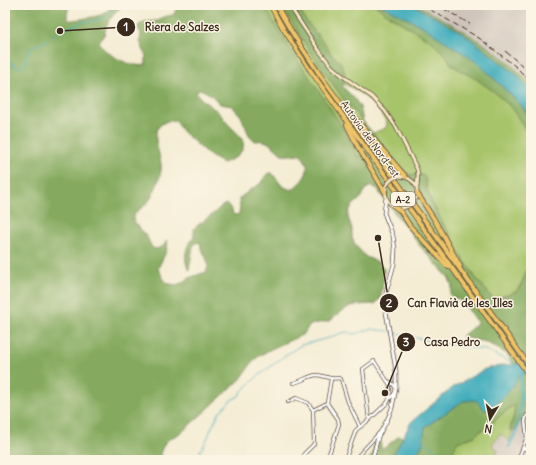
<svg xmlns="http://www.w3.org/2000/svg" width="536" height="465" font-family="Delius,sans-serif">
<rect width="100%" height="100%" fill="#fcf5e5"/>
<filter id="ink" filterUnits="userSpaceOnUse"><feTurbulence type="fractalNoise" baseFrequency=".025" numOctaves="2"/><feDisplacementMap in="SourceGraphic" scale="8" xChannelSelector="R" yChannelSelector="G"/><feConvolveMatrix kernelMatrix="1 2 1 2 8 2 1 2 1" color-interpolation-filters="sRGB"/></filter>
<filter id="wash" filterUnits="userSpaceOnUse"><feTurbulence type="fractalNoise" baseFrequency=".012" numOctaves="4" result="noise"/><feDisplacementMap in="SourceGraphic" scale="16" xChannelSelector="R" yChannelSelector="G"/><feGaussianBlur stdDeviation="0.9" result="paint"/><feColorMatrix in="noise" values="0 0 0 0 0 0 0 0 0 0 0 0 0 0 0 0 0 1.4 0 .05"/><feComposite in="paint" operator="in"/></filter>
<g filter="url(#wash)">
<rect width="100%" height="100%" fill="#f4ecd3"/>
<!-- industrial -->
<g fill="#cec2b9">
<path d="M418 5H531V85L522 74 458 27Z"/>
<path d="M531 399V460H492L498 451 492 445 501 434 509 441 513 431 523 419 525 405 528 400Z"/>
</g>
<!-- green -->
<g fill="#a7c46b" stroke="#717744">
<path d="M264 5H281L312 55 343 98 362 121 363 141 359 159 343 128 294 55 273 22Z"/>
<path d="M297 5H375L387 14 431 41 447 57 451 64 461 71 475 78 493 91 510 106 523 125 531 141V257L524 278 518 289 515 292 493 299 475 277 459 252 432 203 427 190 426 182 424 176 420 175H410L401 168 373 133 386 128 387 123C378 106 361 91 344 84V71L340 62 330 53 325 44 305 20Z"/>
<path d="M515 403 514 414 510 430 513 431 509 442 501 434 492 444 498 451 492 460H454C452 453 453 448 457 442L475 436 479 432 491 424 502 414 514 405Z"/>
</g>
<!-- forest -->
<g fill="#85aa5f" stroke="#606a3e" fill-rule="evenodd">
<path d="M5 5H69L67 15 68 20C71 21 101 16 103 14 107 12 110 8 112 5H123L114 14 107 24 104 35 100 40 99 43C106 55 131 68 145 65L146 63V56L141 44 140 41 141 33 138 29V26C143 20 149 22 156 21 160 21 158 20 162 18 171 13 174 20 177 5H264C287 47 316 86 342 126 349 136 353 148 359 158L363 141 362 121 343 98 312 55 281 5H297L305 20 325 44 330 53 340 62 344 71 343 87 354 98 360 107 363 121 401 168 410 175H420L424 176 426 182 427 190 432 203 459 252 475 277 493 299C500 297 508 296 515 292 524 287 526 267 531 257V354L514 365 507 354 486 342 461 337 478 323C473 316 466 305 459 300 456 298 453 298 450 295L452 286 449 278 420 246 408 229 395 214 392 209 380 194 378 189 371 186 366 189 361 198 352 206 349 211 348 217 352 229V238L356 246 366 257 378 262 384 268C384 274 382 294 380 299 378 302 377 302 375 304L356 305 350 306 341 312 330 321 313 324 308 327 304 334 271 349 259 356 253 361 241 379 182 432 169 439 164 444 161 451 159 460H5V33L6 28 5 24ZM200 89 210 94 220 104 232 106 241 116 249 135 255 141C258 141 261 140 264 141 272 143 277 152 284 155 290 156 294 153 300 155 303 157 304 159 306 162 311 173 300 184 291 190L282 186 272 173H269L266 175 260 184 250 190 241 197 239 199 240 208 239 214 236 215 233 214 229 206 227 204C221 205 218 210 213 214 207 219 200 223 194 228 194 230 194 232 194 235 194 238 190 240 189 243 185 251 184 263 189 270L193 246 197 242 200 243C202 254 212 261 206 272L194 276 189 278 184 282 176 285 170 284 165 281 158 269C161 260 170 249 167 240L164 245 162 247 156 249 153 248 151 246 147 237 133 220C134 210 143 209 148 202 154 195 159 180 161 171 163 161 154 144 156 132 157 125 169 118 175 121 179 123 179 128 182 131 184 134 188 136 191 139 195 142 198 146 202 149 208 155 215 159 222 163 225 163 236 158 238 155 251 143 238 134 229 125 226 122 224 119 222 116 215 108 204 103 198 95L197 93V90Z"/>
<path d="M375 5H381L422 26 478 63 522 106 531 120V141L523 125 510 106 493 91 475 78 461 71 451 64 447 57 431 41 387 14Z"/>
<path d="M413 5H418C456 26 502 51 531 85V92L518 76 463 33Z"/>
<path d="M531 370V399L528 400 525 405 523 419 513 431 510 430 514 414 515 404 502 414 491 424 479 432 475 436 457 442 453 452 454 460H439L434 456 430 457 429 460H411L422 446 425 427 463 401 476 400 486 410 513 386 518 377Z"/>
<path d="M399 436 403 437 390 460H367L372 455 375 439 380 441 382 450Z"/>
</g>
<!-- water -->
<g fill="#3dabbb" stroke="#3c6a6c">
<path d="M381 5H413L463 33 518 76 531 92V120L522 106 478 63 422 26Z"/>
<path d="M531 354V370L518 377 513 386 502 399 486 411 476 400 463 401 425 427 422 446 411 460H390L399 445 411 422 452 388 485 369 504 365H514Z"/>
</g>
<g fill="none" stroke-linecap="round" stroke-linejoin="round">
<!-- stream -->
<g stroke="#3dabbb" stroke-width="1">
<path d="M5 56C10 61 14 68 22 67L25 64 27 54 32 47 42 43 60 31 82 22 92 21 107 17 116 5"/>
<path d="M391 332 431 341 485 350 511 362 514 365"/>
<path d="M422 439 446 460"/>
<path d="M5 459 7 460"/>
<path d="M197 460 200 451 204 445 209 435 210 431 219 413 231 400 239 396 242 391 258 376 286 355 301 345 329 338 338 334 347 332 354 334 362 332 370 329 388 331"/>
</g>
<!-- canal -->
<path stroke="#3dabbb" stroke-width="2.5" d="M509 447 516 432 519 419 521 398 520 388 521 374"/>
</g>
</g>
<g filter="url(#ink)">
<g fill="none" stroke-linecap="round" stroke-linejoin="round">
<defs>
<g id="minor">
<path d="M388 381 392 383 396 388"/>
<path d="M293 383C301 382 308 376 316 375 325 375 328 380 339 378L341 379 348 402 360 427"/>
<path d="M288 402 296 398 308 403 313 410 314 444 304 454 303 460"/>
<path d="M313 410 327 403 331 379"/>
<path d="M369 420 363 369 374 361 390 385 389 399"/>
<path d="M523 448 531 451"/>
<path d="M327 460 339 424 338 419 327 403"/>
<path d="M345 460 356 430 369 420 388 402 389 399 395 393"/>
<path d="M354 460 380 432"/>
<path d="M518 460 527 437 525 421 527 415"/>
</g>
<path id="tertiary" d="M372 460 378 437 388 418 392 408 396 388V371L385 306 386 293 394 264 395 250 393 236 384 213 386 197"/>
<g id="secondary">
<path d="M289 5 318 49 331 66 344 77 372 97 385 111 396 127 417 169 418 175 417 187V194"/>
<path d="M399 176C407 177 412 179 416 186"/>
<path d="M386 186C384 195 387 203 395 207"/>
</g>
<g id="motorway">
<path d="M270 5 284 30 310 70 531 378"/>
<path d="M276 5 293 34 318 72 531 368"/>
<path d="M349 111 406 177"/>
<path d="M347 125 358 147 385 192"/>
<path d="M417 193 434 219 460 266"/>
<path d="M395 207 401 212 410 226 448 267"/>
</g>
</defs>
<!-- minor casing -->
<use href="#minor" stroke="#574739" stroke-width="4"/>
<!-- tertiary casing -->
<use href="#tertiary" stroke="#574739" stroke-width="4.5"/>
<!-- secondary casing -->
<use href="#secondary" stroke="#574739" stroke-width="4.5"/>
<!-- motorway casing -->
<use href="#motorway" stroke="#574739" stroke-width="5.5"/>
<!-- minor -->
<use href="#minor" stroke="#fff" stroke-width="2.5"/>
<!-- tertiary -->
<use href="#tertiary" stroke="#fff" stroke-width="3"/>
<!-- secondary -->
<use href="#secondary" stroke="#f8e7c3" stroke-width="3"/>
<!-- motorway -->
<use href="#motorway" stroke="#eec469" stroke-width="4"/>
<!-- rail -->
<g stroke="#3b2a1e" stroke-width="1" stroke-dasharray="6 3" stroke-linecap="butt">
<path d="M422 5 479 38 515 66 531 82"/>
<path d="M437 5 470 24"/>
<path d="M505 51 531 73"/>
</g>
<defs>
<g id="secondary-bridge">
<path d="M386 186C389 181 393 177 399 176"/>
<path d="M402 208C409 207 413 204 416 198"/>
</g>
</defs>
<!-- secondary-bridge casing -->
<use href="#secondary-bridge" stroke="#574739" stroke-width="4.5" stroke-linecap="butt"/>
<!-- secondary-bridge -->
<use href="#secondary-bridge" stroke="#f8e7c3" stroke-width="3"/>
</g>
</g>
<g text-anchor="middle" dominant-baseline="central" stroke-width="3" stroke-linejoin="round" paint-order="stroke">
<!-- shield labels -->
<rect fill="#fcf5e5" stroke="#75675a" stroke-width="1" x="391" y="192" width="24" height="14" rx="3"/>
<g font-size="9" font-weight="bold" fill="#3b2a1e">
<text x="403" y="199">A-2</text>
</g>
<!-- street labels -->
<g font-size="10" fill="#3b2a1e" stroke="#fcf5e5">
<text transform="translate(370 139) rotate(54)">Autovia del Nord-est</text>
</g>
</g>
<!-- callouts -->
<path fill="none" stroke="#3b2a1e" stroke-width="1.5" d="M60 31L126 27M378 238L389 303M385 393L406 342"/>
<g fill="#3b2a1e" stroke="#fcf5e5" stroke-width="1.5">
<circle cx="60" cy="31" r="4"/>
<circle cx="378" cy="238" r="4"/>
<circle cx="385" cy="393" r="4"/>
<circle cx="126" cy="27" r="10"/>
<circle cx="389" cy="303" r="10"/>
<circle cx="406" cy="342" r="10"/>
</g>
<g font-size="12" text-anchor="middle" font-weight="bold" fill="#fff">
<text x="126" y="31">1</text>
<text x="389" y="307">2</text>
<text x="406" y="346">3</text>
</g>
<g font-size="11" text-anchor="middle" font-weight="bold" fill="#3b2a1e" stroke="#fcf5e5" stroke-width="3" stroke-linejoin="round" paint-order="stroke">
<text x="182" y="31">Riera de Salzes</text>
<text x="460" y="307">Can Flavià de les Illes</text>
<text x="452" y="346">Casa Pedro</text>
</g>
<!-- margin -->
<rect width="536" height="465" fill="none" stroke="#fcf5e5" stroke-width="20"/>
<!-- north arrow -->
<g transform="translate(490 419) rotate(190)" stroke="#fcf5e5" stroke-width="3" paint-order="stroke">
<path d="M0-3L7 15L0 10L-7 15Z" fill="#3b2a1e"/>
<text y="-6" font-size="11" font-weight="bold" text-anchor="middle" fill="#3b2a1e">N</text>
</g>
</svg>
